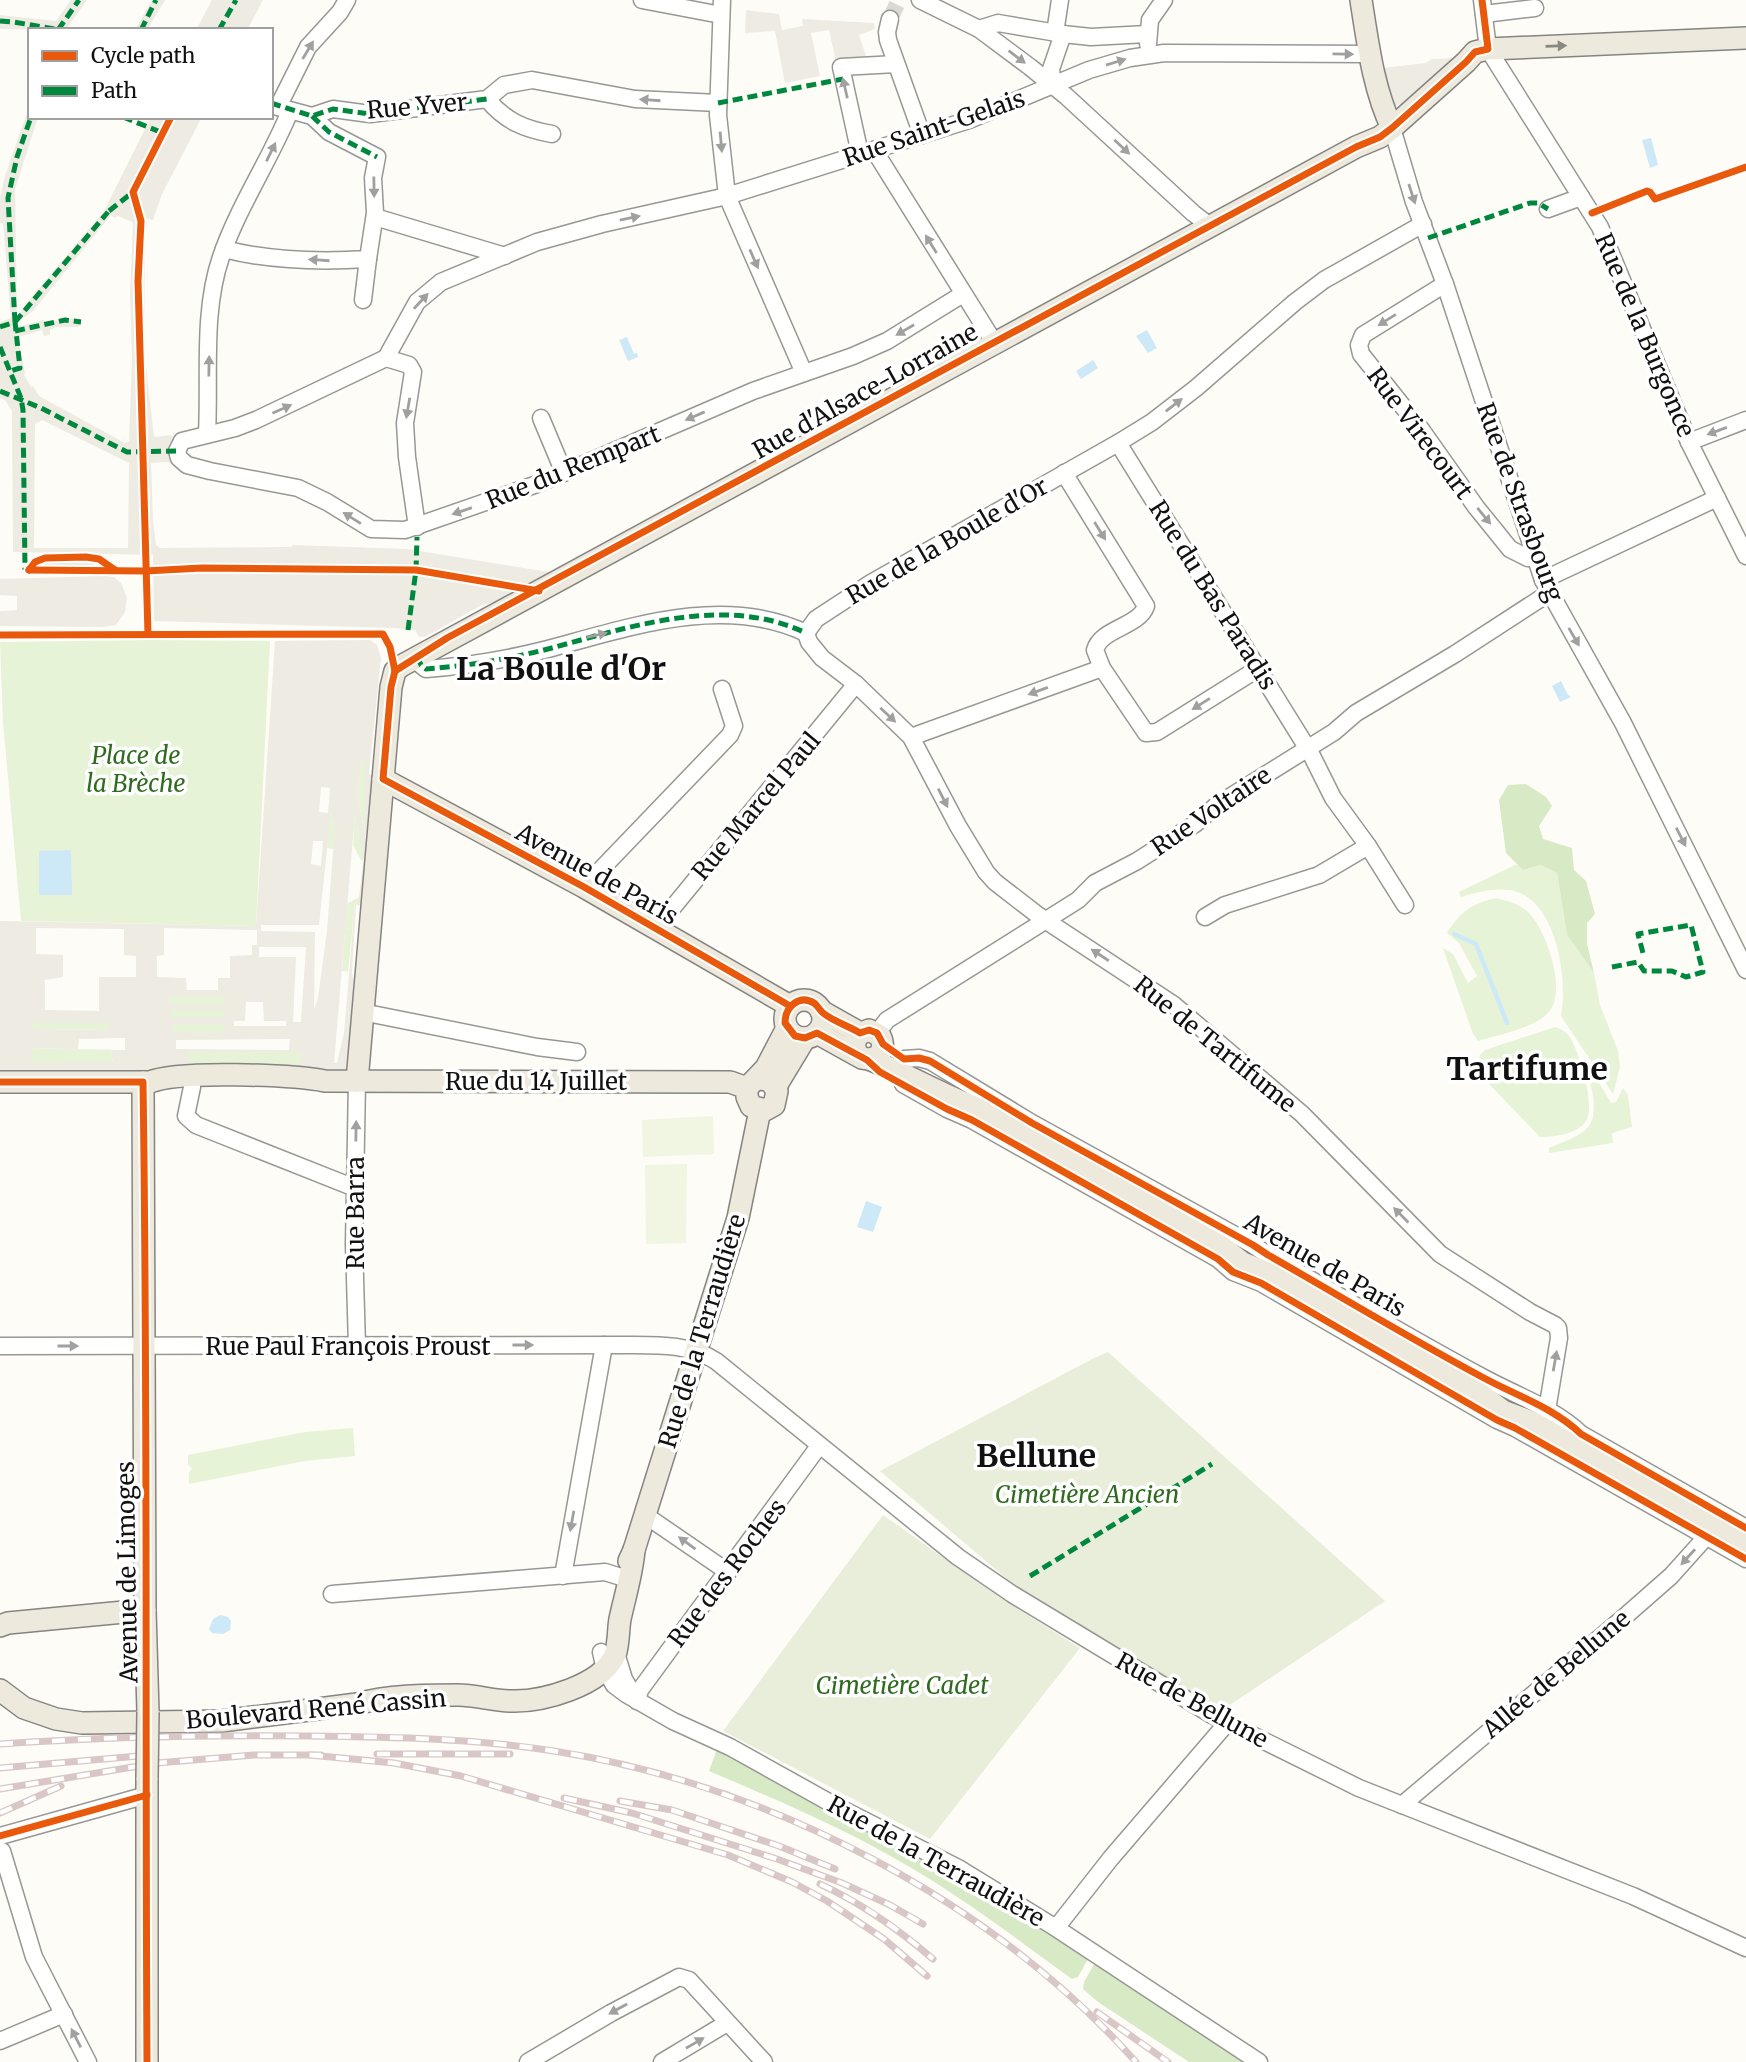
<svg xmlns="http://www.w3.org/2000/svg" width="1746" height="2062" font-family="Merriweather,serif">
<rect width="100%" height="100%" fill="#fdfcf7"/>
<!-- green -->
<g fill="#e7f3d7">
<path d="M150 640 270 641 256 926 21 921 3 722 0 642Z"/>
<path d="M362 759 365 765 366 839 357 794Z"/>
<path d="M331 808 335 825 334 849 327 848Z"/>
<path d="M355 809 364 857 362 862 353 845Z"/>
<path d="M1517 864 1523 870 1541 865 1557 873 1567 935 1594 973 1600 1005 1618 1051 1620 1067 1613 1094 1561 1016C1568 979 1557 898 1510 890 1493 888 1478 892 1461 897L1459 892Z"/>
<path d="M359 897 355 904 348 972 342 971 347 904Z"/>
<path d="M1495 898C1508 901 1519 903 1529 913 1547 932 1568 992 1548 1013 1535 1028 1497 1035 1478 1041L1473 1034 1443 948 1453 954 1468 983 1477 976 1459 943 1447 933C1461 911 1470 905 1495 898Z"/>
<path d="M170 997H225V1005H171Z"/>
<path d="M171 1010H224L225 1017 171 1018Z"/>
<path d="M32 1023H109L108 1030 32 1029Z"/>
<rect x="172" y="1024" width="52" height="8"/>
<path d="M1555 1027C1561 1029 1565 1031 1569 1036 1579 1050 1596 1106 1586 1121 1578 1134 1554 1137 1540 1137L1489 1084 1484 1074 1479 1056 1485 1050Z"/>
<path d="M30 1048 111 1050 113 1063H30Z"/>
<rect x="187" y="1052" width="114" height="12"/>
<path d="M1584 1058 1611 1103 1616 1102 1623 1088 1628 1095 1632 1127 1612 1133 1613 1143 1549 1153V1148C1560 1143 1574 1139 1584 1131 1604 1117 1588 1078 1584 1058Z"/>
<path d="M353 1428 355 1456 305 1461 189 1484V1473L192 1468 188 1465V1455L305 1432Z"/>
</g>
<!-- forest -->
<g fill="#d8eac5">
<path d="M1526 784 1546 797 1552 806 1539 826 1543 839 1572 848 1574 870 1586 881 1595 914 1587 923V944L1594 973 1567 935 1557 873 1541 865 1523 870 1506 853 1499 800 1508 785Z"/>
<path d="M717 1749 784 1782 920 1855 1051 1933 1088 1959 1078 1977 1072 1979C1014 1937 957 1893 894 1858 834 1824 772 1798 709 1771Z"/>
<path d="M1095 1963 1243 2062H1189L1098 2002 1083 1989 1084 1982Z"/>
</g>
<!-- cemetery -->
<g fill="#e9eedb">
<path d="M1108 1352 1385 1601 1221 1711 1021 1591 880 1471 1094 1358Z"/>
<path d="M883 1515 999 1597 1080 1648 930 1839 723 1731Z"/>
</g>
<!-- pitch -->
<g fill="#f0f6e1">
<path d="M713 1116 714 1154 643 1157 642 1120Z"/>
<path d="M687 1164 686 1243 646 1244 645 1165Z"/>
</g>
<!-- plaza -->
<g fill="#edebe2" fill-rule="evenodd">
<path d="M71 0H87L67 28 72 30 0 29V15L56 21Z"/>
<path d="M152 0H165L147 30H135Z"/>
<path d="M212 0H263L247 30H196Z"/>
<path d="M746 10 779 14 782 30 803 26 802 19 874 23 875 29 859 35 867 59 836 62 829 30 811 33 820 76 785 83 775 31 745 33Z"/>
<path d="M1458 58 1401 104 1393 106 1383 68 1426 63 1432 59Z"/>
<path d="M30 104V117H38L15 189 17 318 26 304 104 211 151 117H202L162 194 153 220 145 218 144 350 154 437 172 435 177 467 167 462 151 463 153 522 156 545 160 548 291 547 293 545 407 549 555 573 507 599 482 605 425 637H419L415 630 395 628 154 621 153 555 13 552 12 411 5 400 0 398V322L11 318 3 223H0V197L5 176ZM111 215 114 218 118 216 132 222 133 225 130 293 132 358 129 441 125 443 39 396 33 386 31 387 24 375 25 374 18 337 42 330 44 336 50 335V330L56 327H78L81 325 80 319 61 318 60 320 45 322 43 320 18 327V322L33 311ZM42 420 129 463 128 548H34L35 424Z"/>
<rect x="44" y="561" width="50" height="5"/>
<path d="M106 576 114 577 121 583 127 598 125 612 116 625 103 627 0 626V611L17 610V596L0 595V579Z"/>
<path d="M370 640 377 645 381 658 369 773 376 786 365 906 356 905 352 973 357 999 349 1067 346 1071 342 1072 293 1067 192 1066 191 1073 0 1070V921L256 926 275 641ZM362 761 365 765V834L357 794ZM321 787 330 788 328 813 319 812ZM331 811 335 825 327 931 318 998 314 1010 315 932 261 931V925H319ZM355 813 364 857 359 897 355 904 344 1033 337 1063H334ZM313 841H323L321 866 311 864ZM36 928 124 929V955L136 956V977H99V1011L45 1010V980L63 977V955L36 954ZM164 928 257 930V945H252V955L230 956V978H218V990H187L186 978 157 977V956L164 955ZM259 947H306L301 1022H293L296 957H259ZM171 997H224L225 1005H171ZM246 1002H263L264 1021H286V1026H234V1021H245ZM224 1010V1017H171V1010ZM32 1023H108V1030L33 1029ZM224 1024V1032H172V1024ZM125 1038V1050L78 1049 79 1039ZM290 1039 289 1050 176 1049V1040ZM31 1048 111 1050 113 1062 31 1063ZM187 1052H301V1063L188 1064Z"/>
</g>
<!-- water -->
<g fill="#cde8f7">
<path d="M1651 138 1658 165 1650 168 1642 140Z"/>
<path d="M1147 330 1157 348 1148 353 1136 336Z"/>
<path d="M627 337 634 354 637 353 638 357 628 361 619 340Z"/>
<path d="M1093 360 1098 368 1081 379 1076 371Z"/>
<path d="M1561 681 1568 695 1571 697 1560 702 1552 686Z"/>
<path d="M71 850 72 895H39V851Z"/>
<path d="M866 1201 882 1207 873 1232 857 1227Z"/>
<path d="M220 1615 228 1617 231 1621 230 1630 223 1634 212 1633 209 1629 213 1619Z"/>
</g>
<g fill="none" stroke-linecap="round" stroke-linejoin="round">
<!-- stream -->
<path stroke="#cde8f7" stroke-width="4.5" d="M1454 934 1476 944 1507 1023"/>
<!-- minor-tunnel -->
<path stroke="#dad9d4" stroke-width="16" stroke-dasharray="16 8" stroke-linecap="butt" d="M890 19 899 0"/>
<defs>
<g id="minor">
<path d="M347 0 340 12 308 47 278 107 312 116 333 109 370 114 487 99 504 85 532 80 635 99 718 103"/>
<path d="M642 0 721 15"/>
<path d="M722 0 718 115 727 196 804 373"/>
<path d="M920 0 979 29 1030 67 1066 96 1193 213 1210 226"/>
<path d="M1482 0 1488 49 1600 227 1689 442 1746 556"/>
<path d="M1484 14 1535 8"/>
<path d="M890 19 887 32 888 40 922 135"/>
<path d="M979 29 998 23 1063 34 1051 69 1053 86"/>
<path d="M1055 33 1060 0"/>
<path d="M1063 34 1091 37 1147 34"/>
<path d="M1148 44 1150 20 1164 0"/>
<path d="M487 99C505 121 524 129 552 134"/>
<path d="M1392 128 1414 202 1445 284 1543 580 1623 723 1746 970"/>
<path d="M874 150 994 342"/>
<path d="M860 154 841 67 896 64"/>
<path d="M1548 209 1581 197"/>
<path d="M375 217 505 256"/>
<path d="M224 249C270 261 321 262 368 259L375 213 373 178 377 157 329 132 312 116"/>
<path d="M1445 284 1363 335 1359 345 1361 354 1420 428 1476 507 1510 549 1528 558H1535"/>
<path d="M363 300 368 259"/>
<path d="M386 358 256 420 235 428 182 441 177 451 179 458 187 465 210 471 298 488 327 502 371 529 405 530 540 483 753 391 853 356 887 341 963 294"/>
<path d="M386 358 417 302 441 282 537 242 602 224 727 196 969 120 1089 70 1130 58 1164 53 1370 54"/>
<path d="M386 358 409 365 413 372 405 423 407 457 417 527"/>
<path d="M541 418 564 473"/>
<path d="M207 434C210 377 202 312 221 257 238 207 270 160 290 111"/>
<path d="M1689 442 1746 420"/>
<path d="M1118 443 1311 754 1333 798 1368 846 1405 905"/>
<path d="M1064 473 1146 606C1139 627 1101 628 1095 650L1102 668 1146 733 1157 732 1259 668"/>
<path d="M1543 580 1717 498"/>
<path d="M806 633 809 642 822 658 856 684 911 737 958 826 986 872 995 882 1039 916 1174 1005 1302 1114 1440 1254 1530 1312 1555 1325 1558 1328 1559 1338 1547 1410 1540 1427"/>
<path d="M806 633 816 619 871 583 1118 443 1152 422 1196 388 1295 302 1324 280 1423 224"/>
<path d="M417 656 421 665 426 669C467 666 509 659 548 649 630 627 724 594 806 633"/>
<path d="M911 737 1102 668"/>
<path d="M584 887 730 735 734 726 722 689"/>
<path d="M1205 917 1225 905 1319 875 1368 846"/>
<path d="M656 928 856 684"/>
<path d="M362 1012 537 1047 577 1052"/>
<path d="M877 1033 887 1020 1078 900 1095 883 1137 861 1195 824 1217 805 1334 732 1356 713 1455 654 1549 593"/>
<path d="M904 1059 919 1058 930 1061 1032 1123 1253 1245 1268 1255C1340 1296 1411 1339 1484 1378 1517 1396 1554 1408 1581 1434L1746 1528"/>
<path d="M903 1084 947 1109 972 1120 1218 1259 1233 1272 1261 1283 1497 1420 1515 1428 1746 1559"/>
<path d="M192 1087 186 1116 196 1125 355 1188"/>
<path d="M0 1346 628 1345C659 1345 689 1344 716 1361L958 1557 1012 1594 1212 1715 1359 1788 1633 1896 1746 1948"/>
<path d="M357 1346 354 1244 357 1081"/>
<path d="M645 1515 728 1572"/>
<path d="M563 1576 604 1345"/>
<path d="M332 1594 605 1572 621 1577"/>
<path d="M601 1652 605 1670 614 1685 626 1694 673 1721 730 1747 834 1805 960 1869 1056 1928 1259 2062"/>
<path d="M616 1653 624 1679 634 1696"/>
<path d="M637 1701 640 1690 819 1446"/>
<path d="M1402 1805 1622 1619 1671 1576 1706 1537"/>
<path d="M0 1836 147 1795"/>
<path d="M2 1851 34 1957 88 2062"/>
<path d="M1056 1928 1111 1858 1227 1723"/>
<path d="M0 2041 64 2014"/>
<path d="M528 2062 611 2013 679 1977 689 1980 764 2062"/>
<path d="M662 2062 727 2023"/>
</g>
<g id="major">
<path d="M1361 0C1368 44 1373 88 1392 128"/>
<path d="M383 779 584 887 790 1006"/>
<circle cx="804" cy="1019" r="19"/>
<path d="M821 1011 860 1033"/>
<path d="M817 1033 862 1058C878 1062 887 1050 880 1036L869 1030 857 1035 854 1047 858 1055"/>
<path d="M871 1060C909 1075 945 1097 984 1111L1222 1247 1243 1263 1270 1274 1476 1391 1503 1411 1532 1422 1746 1544"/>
<path d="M757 1079 770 1080 777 1091 774 1105 765 1110 751 1106 747 1097V1088L766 1068 787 1028"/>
<path d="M357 1081 391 687 395 671 401 666 1356 147 1380 137 1392 128 1466 62 1475 52 1488 49 1746 38"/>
<path d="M0 1082H150C178 1070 293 1075 325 1081L730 1082 747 1088"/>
<path d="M143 1082 145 1610 148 1712"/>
<path d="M776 1086 805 1038"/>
<path d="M629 1561 634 1550 738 1218 760 1110"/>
<path d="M0 1626 8 1623 145 1610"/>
<path d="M0 1690 24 1708 56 1719 82 1723 222 1721 357 1704C388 1695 425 1695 458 1695 476 1695 493 1701 511 1701 542 1702 601 1686 615 1655 619 1644 618 1630 620 1619 625 1596 632 1574 634 1550"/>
<path d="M147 2062V1778"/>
</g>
</defs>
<!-- minor casing -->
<use href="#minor" stroke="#979795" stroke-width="19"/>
<!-- major casing -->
<use href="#major" stroke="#858482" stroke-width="24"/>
<!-- minor -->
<use href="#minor" stroke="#fffffe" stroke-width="16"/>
<!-- major -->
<use href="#major" stroke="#ede9dc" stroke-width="21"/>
<defs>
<g id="rail">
<path d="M0 1744C103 1737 205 1735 308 1736 390 1737 472 1738 554 1751 769 1785 990 1899 1136 2062"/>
<path d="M377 1754H510"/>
<path d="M310 1755 394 1763 461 1776 728 1855 792 1882 827 1901 884 1939 927 1976"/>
<path d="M0 1768 150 1755"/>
<path d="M0 1789 157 1763 254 1755H321"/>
<path d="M564 1798 632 1813 777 1859 842 1883 890 1905 923 1924"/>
<path d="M620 1801 672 1810 779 1846 835 1869"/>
<path d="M0 1813 61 1786"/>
<path d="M820 1884C863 1904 897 1928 933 1959"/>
<path d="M1097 2012 1168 2062"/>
</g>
</defs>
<!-- rail casing -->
<use href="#rail" stroke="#d9c6c7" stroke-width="7"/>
<!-- rail -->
<use href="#rail" stroke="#fff" stroke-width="4.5" stroke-dasharray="13" stroke-linecap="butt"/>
<defs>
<path id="major-bridge" d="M147 1778 148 1712"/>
</defs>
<!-- major-bridge casing -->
<use href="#major-bridge" stroke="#858482" stroke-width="24" stroke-linecap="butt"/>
<!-- major-bridge -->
<use href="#major-bridge" stroke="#ede9dc" stroke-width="21"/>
<!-- quiet -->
<g stroke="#00873e" stroke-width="5" stroke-dasharray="10 5" stroke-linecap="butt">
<path d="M0 21 14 22 60 30"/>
<path d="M58 30 79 0"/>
<path d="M141 30 156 0"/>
<path d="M219 30 236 0"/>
<path d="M271 103 312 116 333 109 370 114 487 99"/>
<path d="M718 103 843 79"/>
<path d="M312 116 329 132 377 157"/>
<path d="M123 117 163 133"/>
<path d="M109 211 133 192"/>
<path d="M1428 238 1530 203H1538L1548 209"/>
<path d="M15 322 8 198 17 157 31 117"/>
<path d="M15 322 108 212"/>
<path d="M0 327 15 322 20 368 10 371"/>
<path d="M15 331 65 320 81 322"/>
<path d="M0 347 21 398 23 410 25 570"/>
<path d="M0 391 41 408 127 452 177 451"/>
<path d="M408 630 416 570 417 537"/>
<path d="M417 656 421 665 426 669C467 666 509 659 548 649 630 627 724 594 806 633"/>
<path d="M1612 967 1638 962 1644 971H1672L1686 977 1703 972 1691 925 1638 934 1643 953"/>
<path d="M1030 1576 1212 1464"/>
</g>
<defs>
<g id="cycleway">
<path d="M1592 213 1647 191 1650 192 1655 199 1746 167"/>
<path d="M29 570 145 571 202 568 416 570 539 591"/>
<path d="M29 570 35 562 45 558 86 557 99 559 115 570"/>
<path d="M148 634 138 281 141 221 133 192 171 117"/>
<path d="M0 635 383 634 390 647 395 671 391 687 383 779 584 887 790 1006"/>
<path d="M395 671 447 638 1356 147 1380 137 1392 128 1466 62 1475 52 1488 49 1482 0"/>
<path d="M0 1082H143C148 1409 145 1735 147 2062"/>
<path d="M1746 1528 1581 1434C1554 1408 1517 1396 1484 1378 1411 1339 1340 1296 1268 1255L1253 1245 1032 1123 930 1061 919 1058 904 1059 883 1044 877 1033 869 1030 860 1033C849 1026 832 1021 822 1012 819 1009 817 1005 814 1003 799 994 785 1007 785 1023L795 1036 805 1038 817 1033 867 1060 880 1072 947 1109 972 1120 1218 1259 1233 1272 1261 1283 1497 1420 1515 1428 1746 1559"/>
<path d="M0 1836 147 1795"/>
</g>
</defs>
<!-- cycleway casing -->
<use href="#cycleway" stroke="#fff" stroke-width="11"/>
<!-- cycleway -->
<use href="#cycleway" stroke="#e8590c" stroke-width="7"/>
</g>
<!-- one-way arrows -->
<defs><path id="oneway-solid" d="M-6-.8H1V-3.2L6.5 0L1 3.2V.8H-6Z" transform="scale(1.75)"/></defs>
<use fill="#8a8881" href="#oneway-solid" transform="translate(1556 46) rotate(-2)"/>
<g fill="#a0a09f">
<use href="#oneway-solid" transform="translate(308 50) rotate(-59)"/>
<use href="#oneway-solid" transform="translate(1343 54) rotate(1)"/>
<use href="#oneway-solid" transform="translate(1017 57) rotate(37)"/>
<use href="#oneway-solid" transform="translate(1116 62) rotate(-17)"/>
<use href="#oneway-solid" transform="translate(845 88) rotate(-103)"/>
<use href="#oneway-solid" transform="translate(650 100) rotate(-176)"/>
<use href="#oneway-solid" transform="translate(721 142) rotate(85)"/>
<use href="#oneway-solid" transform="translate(1122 147) rotate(43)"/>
<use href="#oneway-solid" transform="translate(271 152) rotate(-64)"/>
<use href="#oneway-solid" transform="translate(374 187) rotate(89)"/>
<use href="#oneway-solid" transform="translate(1412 194) rotate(72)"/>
<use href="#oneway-solid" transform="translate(630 218) rotate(-12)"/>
<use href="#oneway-solid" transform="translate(931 244) rotate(-122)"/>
<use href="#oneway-solid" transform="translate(754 259) rotate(66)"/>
<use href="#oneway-solid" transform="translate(319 260) rotate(-176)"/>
<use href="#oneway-solid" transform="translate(421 301) rotate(-47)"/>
<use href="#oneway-solid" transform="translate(1387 320) rotate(148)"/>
<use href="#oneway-solid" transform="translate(905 330) rotate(150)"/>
<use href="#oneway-solid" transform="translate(209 366) rotate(-89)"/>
<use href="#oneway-solid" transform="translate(1174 405) rotate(-38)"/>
<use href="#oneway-solid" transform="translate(408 408) rotate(100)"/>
<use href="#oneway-solid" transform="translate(282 409) rotate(-24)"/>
<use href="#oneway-solid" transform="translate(695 416) rotate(157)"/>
<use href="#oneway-solid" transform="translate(1717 431) rotate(160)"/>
<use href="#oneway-solid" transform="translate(462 511) rotate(161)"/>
<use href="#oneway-solid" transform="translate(1484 516) rotate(51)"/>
<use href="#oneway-solid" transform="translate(352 518) rotate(-148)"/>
<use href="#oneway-solid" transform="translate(1100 531) rotate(58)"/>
<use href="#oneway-solid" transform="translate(597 635) rotate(-13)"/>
<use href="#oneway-solid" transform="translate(1574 637) rotate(60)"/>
<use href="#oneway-solid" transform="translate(1038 691) rotate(160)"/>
<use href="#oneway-solid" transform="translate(1201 704) rotate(148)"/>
<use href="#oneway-solid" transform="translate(888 715) rotate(43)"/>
<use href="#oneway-solid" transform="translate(943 798) rotate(63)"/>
<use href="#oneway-solid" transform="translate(1681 837) rotate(63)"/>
<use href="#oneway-solid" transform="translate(1100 955) rotate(-147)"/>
<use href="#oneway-solid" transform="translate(356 1131) rotate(-89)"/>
<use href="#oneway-solid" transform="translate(1401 1215) rotate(-135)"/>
<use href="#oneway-solid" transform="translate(523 1345)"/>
<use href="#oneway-solid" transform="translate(68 1346)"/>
<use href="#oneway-solid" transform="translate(1555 1361) rotate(-80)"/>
<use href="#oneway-solid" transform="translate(572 1521) rotate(100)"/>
<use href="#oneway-solid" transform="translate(687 1543) rotate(-144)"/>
<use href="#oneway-solid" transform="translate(1688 1557) rotate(132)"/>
<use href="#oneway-solid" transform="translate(618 2009) rotate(151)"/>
<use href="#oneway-solid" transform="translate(76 2038) rotate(-117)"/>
<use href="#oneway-solid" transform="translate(695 2043) rotate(-30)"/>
</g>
<g text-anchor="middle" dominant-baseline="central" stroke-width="7" stroke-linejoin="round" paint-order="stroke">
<!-- street labels -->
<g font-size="24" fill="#111" stroke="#fff">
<text transform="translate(417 106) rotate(-5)">Rue Yver</text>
<text transform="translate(934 128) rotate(-19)">Rue Saint-Gelais</text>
<text transform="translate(1645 335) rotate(67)">Rue de la Burgonce</text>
<text transform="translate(865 391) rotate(-29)">Rue d'Alsace-Lorraine</text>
<text transform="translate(1420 433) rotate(53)">Rue Virecourt</text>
<text transform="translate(573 467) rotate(-22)">Rue du Rempart</text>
<text transform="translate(1520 502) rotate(70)">Rue de Strasbourg</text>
<text transform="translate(947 541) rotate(-30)">Rue de la Boule d'Or</text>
<text transform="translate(1213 595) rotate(58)">Rue du Bas Paradis</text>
<text transform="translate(756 806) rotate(-50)">Rue Marcel Paul</text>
<text transform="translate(1211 811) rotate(-34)">Rue Voltaire</text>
<text transform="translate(597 874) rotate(29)">Avenue de Paris</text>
<text transform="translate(1215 1044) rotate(39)">Rue de Tartifume</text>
<text x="536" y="1081">Rue du 14 Juillet</text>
<text transform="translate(355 1213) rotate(-90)">Rue Barra</text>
<text transform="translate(1325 1265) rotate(30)">Avenue de Paris</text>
<text transform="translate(702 1331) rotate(-73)">Rue de la Terraudière</text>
<text x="348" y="1346">Rue Paul François Proust</text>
<text transform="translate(127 1572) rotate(-91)">Avenue de Limoges</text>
<text transform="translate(727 1573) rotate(-53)">Rue des Roches</text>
<text transform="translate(1556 1674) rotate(-40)">Allée de Bellune</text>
<text transform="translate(1192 1700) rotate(29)">Rue de Bellune</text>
<text transform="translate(316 1709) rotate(-5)">Boulevard René Cassin</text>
<text transform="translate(936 1861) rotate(29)">Rue de la Terraudière</text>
</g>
<!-- park labels -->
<g font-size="24" font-style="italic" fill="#2f6b1f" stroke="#fff">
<text x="136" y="755">Place de<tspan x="136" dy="28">la Brèche</tspan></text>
<text x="1087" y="1494">Cimetière Ancien</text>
<text x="902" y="1685">Cimetière Cadet</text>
</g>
<!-- district labels -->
<g font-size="32" font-weight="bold" fill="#111" stroke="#fff">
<text x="561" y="669">La Boule d'Or</text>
<text x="1527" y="1069">Tartifume</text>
<text x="1036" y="1456">Bellune</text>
</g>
</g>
<!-- legend -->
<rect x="28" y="28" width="245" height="91" fill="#ffffff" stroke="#a0a0a0" stroke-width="2"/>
<rect x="42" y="51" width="35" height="10" fill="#e8590c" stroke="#a0a0a0" stroke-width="2"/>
<text x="91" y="63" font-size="21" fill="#111111">Cycle path</text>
<rect x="42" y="86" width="35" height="10" fill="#00873e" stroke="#a0a0a0" stroke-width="2"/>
<text x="91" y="98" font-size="21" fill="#111111">Path</text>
</svg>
